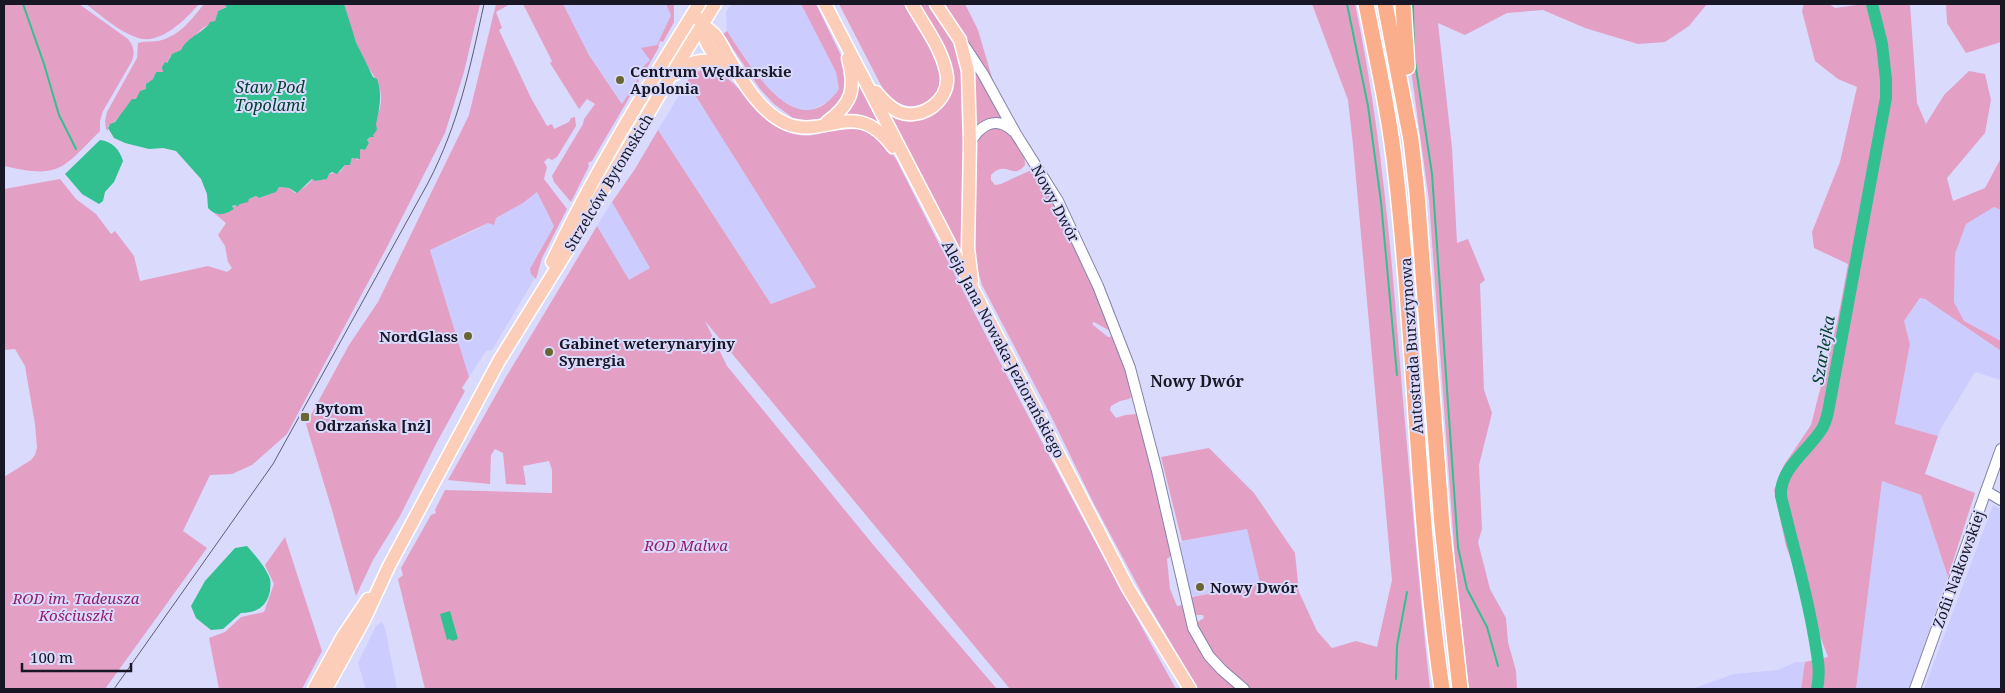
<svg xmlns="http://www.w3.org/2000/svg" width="2005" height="693" font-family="'Noto Serif',serif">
<rect width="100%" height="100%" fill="#dadafd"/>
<!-- built -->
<g fill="#ccccfe">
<path d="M563 4H666L671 15 650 60 635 74 638 79 623 104 589 55Z"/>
<path d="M732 4H801L836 72 839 89 831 100 813 109 802 111 780 100 759 78 727 31 726 12Z"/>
<path d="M687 82 700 101 816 287 771 304 658 130Z"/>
<path d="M537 192 554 226 542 247 531 274 535 278 492 350 486 351 469 377 430 250 474 231 523 203Z"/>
<path d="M612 202 650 268 629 281 597 226Z"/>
<path d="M1994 207 2001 210V341L1964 321 1954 302 1955 254 1966 224Z"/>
<path d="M1921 298 1925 299 2001 351V380L1975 372 1941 428 1938 436 1895 424 1910 344 1904 321Z"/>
<path d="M1882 481 1921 495 1948 577 1909 689H1856Z"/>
<path d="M1993 505 2001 509V689H1924Z"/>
<path d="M1247 529 1260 583 1191 597 1180 542Z"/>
<path d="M382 622 385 628 397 689H366L358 663 376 626Z"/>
<path d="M1796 662H1805L1801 689H1692L1734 674 1778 670Z"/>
</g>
<!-- green -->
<g fill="#e49fc5">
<path d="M4 4H79L128 39C134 46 135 53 132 61L103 111 100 121V131C62 169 60 179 4 166Z"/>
<path d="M86 4H199C186 19 161 45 138 38 119 32 102 16 86 4Z"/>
<path d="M204 4H223L227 7 218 11 215 21 203 28 183 47 181 50 170 56 168 61 163 67V72H156L153 79 146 84V89L140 91 139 97C123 105 122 119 108 126V131L106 129 105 121 107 112 137 58 138 43C144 41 151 42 158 41 180 36 191 20 204 4Z"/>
<path d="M344 4H480L464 72 445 133 387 247 287 434 252 465 232 474 210 475 183 531 207 548 105 689H4V477L31 460 35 455 37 448 35 424 25 366 15 349 4 350V189L60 179 76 199 96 214 111 234 115 231 134 256 140 281 208 266 227 272 232 268 228 262 225 246 218 235 226 223 214 213C221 215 227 213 234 209L232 207 256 196 259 198 273 193 279 187 289 188 295 193 306 186 313 179 315 181 327 179 329 174 340 172 346 164H350L353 157 358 160 360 156V150L361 149 365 150 369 143 367 140 377 130 375 124C377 116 382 106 381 95 380 80 369 71 363 58 356 41 347 22 344 4Z"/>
<path d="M496 4H510L496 12 502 28 499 30 531 98 547 126 552 124 554 129 569 122 571 118 575 117 576 126 557 157 552 160 548 158 544 162 547 167 544 179 567 209 542 258 536 279 531 274 530 269 554 226 537 192 523 203 496 218 494 225 488 223 430 250 469 377 462 388 465 391 436 444 400 516 373 560 356 596 332 510 306 424 349 345 378 302 469 115Z"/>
<path d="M523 4H563L589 55 622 104 638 79 639 81 592 161 588 163 589 166 571 202 554 182 552 176 583 124 584 119 595 104 587 99 579 109 550 63 552 61Z"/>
<path d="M666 4H674V22L663 42 660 41 658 46 659 47 643 75 639 71 650 60 641 48 657 45 671 15Z"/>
<path d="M801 4H816L849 72V91L831 114 820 119 806 120 793 118 774 104 760 89 723 34 727 31C750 65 797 149 839 89L836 72Z"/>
<path d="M839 4H906C918 26 966 89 923 104 908 110 896 103 885 93Z"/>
<path d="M915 4H931L953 37 965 84 963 252H961L889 113 909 118 949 87Z"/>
<path d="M943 4H965L978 30 993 81Z"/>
<path d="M1312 4H1355C1382 131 1392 260 1402 389 1411 489 1419 589 1430 689H1250C1232 673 1201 648 1196 623L1204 618 1203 615H1194L1188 598 1260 583 1247 529 1182 541 1161 457 1209 448 1254 493 1295 553 1299 592 1317 631 1332 648 1356 641 1377 647 1392 580 1353 145 1348 100Z"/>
<path d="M1407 4H1707L1689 26 1665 42 1638 44 1585 28 1543 10 1507 13 1465 35 1438 23 1452 148 1457 243 1468 239 1485 280 1480 284 1484 390 1492 413 1479 465 1482 529 1478 542 1490 589 1506 618 1508 642 1516 671 1517 689H1469L1456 574 1429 200 1411 70Z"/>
<path d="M1804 4H1829L1835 8 1857 5V4H1910L1917 103 1926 124 1944 95 1969 71 1985 74 1991 100 1985 133 1947 178 1953 201 1985 188 2001 158V210L1994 207 1966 224 1955 254 1954 302 1964 321 2001 341V351L1925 299 1920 298 1904 321 1910 344 1895 424 1938 436 1925 474 1975 493 1948 577 1921 495 1882 481 1856 689H1801L1805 662 1828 657 1786 546 1774 490 1784 465 1811 425 1837 323 1848 264 1814 248 1812 232 1840 162 1857 87 1838 79 1815 61 1802 11Z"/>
<path d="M1946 4H2001V42L1966 53 1947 23Z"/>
<path d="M972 62 1003 119 975 129V76Z"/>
<path d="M705 68C742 75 755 122 790 133 813 140 821 131 843 129 867 126 884 140 896 159 986 338 1079 515 1176 689H1010L705 321 727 366 875 547 997 689H425L398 579 403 575 401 568 431 515 436 513 435 510 445 490 552 493V470L549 461 523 466 526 485 506 484 503 453 495 449 491 455 490 484 448 480 506 377 597 226 629 280 650 268 612 202 635 169 658 130 771 304 816 287 687 82 691 75Z"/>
<path d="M858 75 888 131 840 118Z"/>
<path d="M1002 127C1014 135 1025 151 1025 165 1012 181 1007 159 991 175V180L995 185 1001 184 1029 171 1034 172 1054 202 1094 288 1110 331 1094 322 1092 324 1108 337 1115 336 1126 369 1131 397 1129 399 1120 401 1111 406 1110 410 1116 418 1125 415 1136 414 1139 418 1172 555 1167 559 1170 589 1177 606 1183 605 1188 623 1239 689H1198L1144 597 1094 504 1050 414 982 285 975 261 973 237 975 140 984 129Z"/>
<path d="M285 537 322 651 302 689H219L209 638 225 632 241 617 264 612 274 584 265 565Z"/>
</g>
<!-- water -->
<g fill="#32c090">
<path d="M223 4H344L356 42 373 77 377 79C383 95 379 110 376 124L377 130 373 135 374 137H370L367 140 369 143 365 150 361 149 360 150V159L352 158 350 165H345L337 174 332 172 329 174 327 179 315 181 312 179 297 193 289 188 279 187 276 192 259 198 256 196 249 199 248 202 240 204 237 207 236 205 232 206 234 209C225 215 216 217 208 208L207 194 201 179 176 151 163 148 149 149 125 143 114 138 108 128 110 124 115 122 132 99H136L140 91 146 89V84L153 79 156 72H163L162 67 165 62 167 63 172 54 181 50C187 37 206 31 210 22L215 21 218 11 227 7Z"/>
<path d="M100 140C112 141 120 150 123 161L114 182 105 192 103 201 99 204 82 194 65 174Z"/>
<path d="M247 546C255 555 266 568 270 579 271 583 270 588 270 591 267 607 256 613 241 613L223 629 211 630 196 618 191 606 205 581 235 548Z"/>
<path d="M450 611 458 639 452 641 450 639 447 640 440 614Z"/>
</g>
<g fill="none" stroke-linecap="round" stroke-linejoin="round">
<!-- stream -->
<g stroke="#32c090" stroke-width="2">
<path d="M23 4 44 64 59 115 76 149"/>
<path d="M1347 4 1368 106 1381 202 1397 375"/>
<path d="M1413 4 1414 55 1432 174 1458 547 1467 589 1487 627 1498 666"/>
<path d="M1396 679 1397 646 1407 592"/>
</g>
<!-- river -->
<path stroke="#32c090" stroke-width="12" d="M1817 689C1821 671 1817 654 1814 636 1806 588 1792 543 1781 496 1779 468 1811 449 1823 427 1828 418 1829 406 1831 396L1886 98V80L1882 44 1872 4"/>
<defs>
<g id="minor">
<path d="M962 42 983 74 1016 134 1058 201 1098 286 1130 368 1157 471 1193 628 1209 656 1222 670 1244 689"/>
<path d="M970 143C980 125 996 115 1013 131"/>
<path d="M1986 491 2001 500"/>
<path d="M1915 689 2001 449"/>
</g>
<g id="major">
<path d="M825 4 1128 588 1190 689"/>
<path d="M936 4 960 40 968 71 970 143 968 248 972 281"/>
<path d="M698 18C702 26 708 28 714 34 720 40 724 50 728 57 742 80 759 111 785 123 825 141 855 95 893 147"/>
<path d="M702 25C704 47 715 56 731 70"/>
<path d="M675 74C691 60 703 58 723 64"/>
<path d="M876 92C883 100 889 107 899 112 921 121 949 101 947 77 944 51 924 26 912 4"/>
<path d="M827 122C853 103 856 88 848 58"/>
<path d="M552 262C594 172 647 88 699 4"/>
<path d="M314 689 343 636 368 599"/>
<path d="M326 689 364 620 389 566 499 361 569 248 668 80 715 4"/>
</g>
<g id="highway">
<path d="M1366 4C1377 60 1390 117 1396 175 1416 346 1417 519 1442 689"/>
<path d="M1385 4 1411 140 1417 193 1442 525 1460 689"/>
<path d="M1403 4 1407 67"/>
</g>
</defs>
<!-- minor casing -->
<use href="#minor" stroke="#8382aa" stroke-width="12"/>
<!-- major casing -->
<use href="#major" stroke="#fff" stroke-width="15"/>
<!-- highway casing -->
<use href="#highway" stroke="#fff" stroke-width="18"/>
<!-- minor -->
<use href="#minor" stroke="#fff" stroke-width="10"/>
<!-- major -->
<use href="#major" stroke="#fcceb9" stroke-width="12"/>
<!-- highway -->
<use href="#highway" stroke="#faae8b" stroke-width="15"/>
<!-- tram -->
<path stroke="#5c5b71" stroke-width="1" d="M114 689 273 464 428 183C459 123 470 68 484 4"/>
</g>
<!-- markers -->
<g fill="#6a6633" stroke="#dadafd" stroke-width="2">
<circle cx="620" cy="80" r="5"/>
<circle cx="468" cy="336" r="5"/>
<circle cx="549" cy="352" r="5"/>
<rect x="300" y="412" width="10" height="10" rx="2.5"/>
<circle cx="1200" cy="587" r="5"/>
</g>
<g text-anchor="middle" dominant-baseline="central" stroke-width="4" stroke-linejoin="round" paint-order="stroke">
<!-- poi labels -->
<g font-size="15" font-weight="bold" fill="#181726" stroke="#dadafd" text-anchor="start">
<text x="630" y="71">Centrum Wędkarskie<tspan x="630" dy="17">Apolonia</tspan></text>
<text x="458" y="336" text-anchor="end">NordGlass</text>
<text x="559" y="343">Gabinet weterynaryjny<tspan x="559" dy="17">Synergia</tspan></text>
<text x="315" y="408">Bytom<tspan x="315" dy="17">Odrzańska [nż]</tspan></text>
<text x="1210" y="587">Nowy Dwór</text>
</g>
<!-- street labels -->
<g font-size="15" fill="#181726" stroke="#dadafd">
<text transform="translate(608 182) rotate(-59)">Strzelców Bytomskich</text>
<text transform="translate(1056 203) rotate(62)">Nowy Dwór</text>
<text transform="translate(1411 346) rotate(-94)">Autostrada Bursztynowa</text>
<text transform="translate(1004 349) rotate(62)">Aleja Jana Nowaka-Jeziorańskiego</text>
<text transform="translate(1958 569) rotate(-70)">Zofii Nałkowskiej</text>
</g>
<!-- park labels -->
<g font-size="15" font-style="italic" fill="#911d6b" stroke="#dadafd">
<text x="686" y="545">ROD Malwa</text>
<text x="76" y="598">ROD im. Tadeusza<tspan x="76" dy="17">Kościuszki</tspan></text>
</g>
<!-- water labels -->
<g font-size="16" font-style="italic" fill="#03402d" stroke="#dadafd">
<text x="270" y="87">Staw Pod<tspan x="270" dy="18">Topolami</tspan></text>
<text transform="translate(1823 350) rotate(-80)">Szarlejka</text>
</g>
<!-- neighbourhood labels -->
<g font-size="16" font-weight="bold" fill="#181726" stroke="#dadafd">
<text x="1197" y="381">Nowy Dwór</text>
</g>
</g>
<!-- border -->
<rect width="2005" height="693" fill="none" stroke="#181726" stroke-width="10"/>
<!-- scale -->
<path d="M22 663v8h109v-8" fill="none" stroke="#181726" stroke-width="2.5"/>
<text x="30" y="663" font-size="15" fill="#181726" stroke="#dadafd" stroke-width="4" paint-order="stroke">100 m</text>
</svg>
